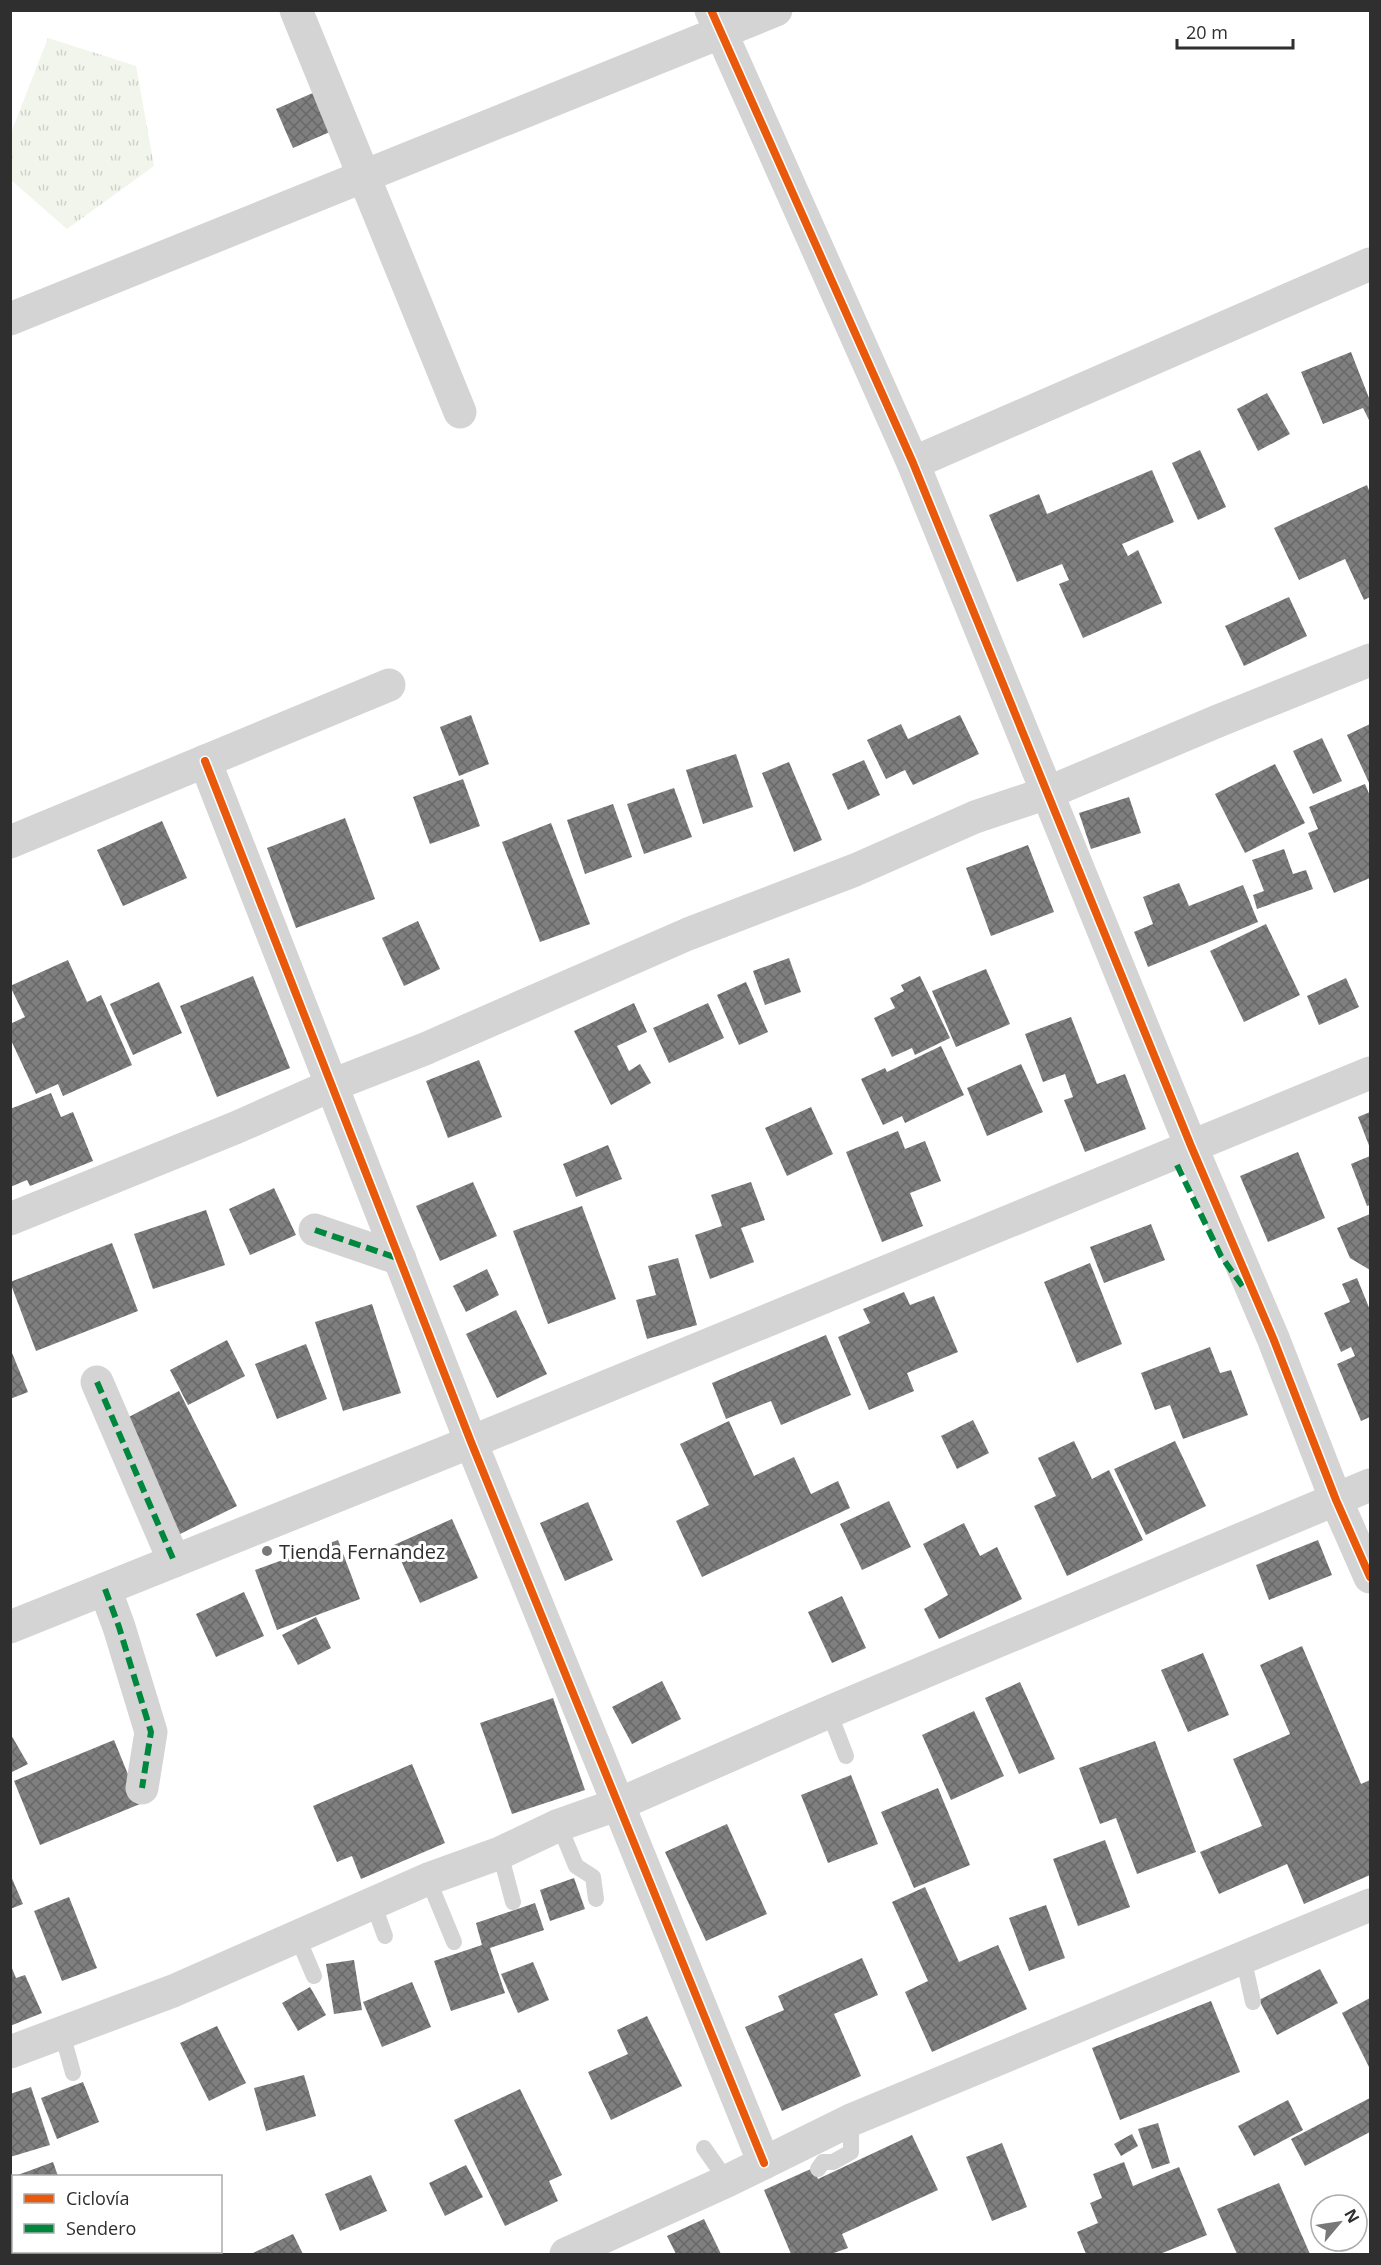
<svg xmlns="http://www.w3.org/2000/svg" width="1381" height="2265" font-family="'Open Sans',sans-serif">
<defs>
<pattern id="grass-tufts" width="24" height="20" patternUnits="userSpaceOnUse" patternTransform="scale(1.5)"><rect width="24" height="20" fill="#f1f5ec"/><path d="M3 7l-1-3M5 7V3M7 7l1-3M15 17l-1-3M17 17v-4M19 17l1-3" fill="none" stroke="#cfd2cb"/></pattern>
<pattern id="building-cross-hatch" width="8" height="8" patternUnits="userSpaceOnUse" patternTransform="scale(1.5)"><rect width="8" height="8" fill="#7f7f7f"/><path d="M0 0l8 8M0 8l8-8" fill="none" stroke="#686868"/></pattern>
</defs>
<rect width="100%" height="100%" fill="#fff"/>
<!-- grass -->
<path fill="url(#grass-tufts)" d="M48 38 136 66 154 166 67 229 11 180V133Z"/>
<!-- building -->
<g fill="url(#building-cross-hatch)">
<path d="M322 89 339 128 293 148 276 109Z"/>
<path d="M1351 352 1369 398 1370 397V422L1363 408 1323 424 1301 372Z"/>
<path d="M1267 393 1290 434 1258 451 1237 409Z"/>
<path d="M1200 450 1226 507 1198 520 1172 463Z"/>
<path d="M1152 470 1174 522 1122 544 1128 556 1138 550 1162 603 1083 638 1059 584 1069 580 1062 564 1017 582 989 515 1039 494 1047 514Z"/>
<path d="M1367 485 1370 493V597L1364 600 1345 559 1299 580 1274 528Z"/>
<path d="M1289 597 1307 636 1244 666 1225 626Z"/>
<path d="M471 715 489 764 459 776 440 727Z"/>
<path d="M960 715 979 754 913 785 905 770 886 779 867 740 901 724 908 739Z"/>
<path d="M1370 724V785L1347 735Z"/>
<path d="M1322 738 1342 781 1313 794 1293 751Z"/>
<path d="M736 754 753 807 703 824 686 770Z"/>
<path d="M864 760 880 795 848 810 832 774Z"/>
<path d="M789 762 822 840 794 852 762 773Z"/>
<path d="M1275 764 1305 823 1245 853 1215 794Z"/>
<path d="M463 779 480 826 430 844 413 797Z"/>
<path d="M1365 784 1370 796V878L1334 893 1308 833 1318 829 1309 807Z"/>
<path d="M674 788 692 837 644 854 627 804Z"/>
<path d="M1129 797 1141 833 1091 849 1079 813Z"/>
<path d="M613 804 632 857 585 874 567 820Z"/>
<path d="M345 818 375 899 296 928 267 848Z"/>
<path d="M162 821 187 878 123 906 97 850Z"/>
<path d="M551 823 590 924 540 942 502 842Z"/>
<path d="M1028 845 1054 912 991 936 966 868Z"/>
<path d="M1284 849 1293 874 1306 870 1313 889 1257 909 1253 895 1264 891 1252 860Z"/>
<path d="M1179 883 1189 906 1243 885 1258 922 1148 967 1134 932 1153 924 1143 897Z"/>
<path d="M418 921 440 969 404 986 382 938Z"/>
<path d="M1266 924 1300 995 1244 1022 1210 951Z"/>
<path d="M789 958 801 992 765 1005 753 971Z"/>
<path d="M68 960 87 1002 101 995 132 1065 63 1096 58 1084 36 1094 10 1038V1024L25 1017 10 986Z"/>
<path d="M986 969 1010 1024 956 1047 932 991Z"/>
<path d="M253 976 290 1068 217 1097 180 1006Z"/>
<path d="M920 976 950 1038 915 1055 912 1048 892 1057 874 1018 895 1008 890 998 904 991 901 985Z"/>
<path d="M1346 978 1359 1007 1319 1025 1307 996Z"/>
<path d="M159 982 182 1033 133 1055 110 1004Z"/>
<path d="M746 982 768 1032 739 1045 717 995Z"/>
<path d="M634 1003 647 1032 617 1046 629 1071 640 1064 651 1083 611 1105 574 1031Z"/>
<path d="M708 1003 724 1038 669 1063 653 1028Z"/>
<path d="M1071 1017 1097 1084 1125 1074 1146 1129 1085 1152 1064 1100 1073 1097 1065 1074 1043 1082 1025 1034Z"/>
<path d="M941 1046 964 1095 905 1123 902 1116 883 1125 861 1079 885 1068 887 1072Z"/>
<path d="M479 1060 502 1117 448 1138 426 1081Z"/>
<path d="M1021 1064 1043 1112 987 1136 967 1088Z"/>
<path d="M51 1093 61 1117 73 1112 93 1161 30 1186 27 1180 10 1187V1109Z"/>
<path d="M811 1107 833 1154 787 1176 765 1128Z"/>
<path d="M1370 1112V1148L1358 1117Z"/>
<path d="M898 1131 905 1149 925 1141 941 1181 910 1193 923 1226 882 1242 846 1152Z"/>
<path d="M608 1145 622 1179 576 1197 563 1164Z"/>
<path d="M1298 1152 1325 1218 1268 1242 1240 1176Z"/>
<path d="M1370 1156V1205L1367 1206 1351 1164Z"/>
<path d="M473 1182 497 1236 440 1261 416 1206Z"/>
<path d="M751 1182 765 1220 741 1228 754 1262 710 1279 695 1235 722 1226 711 1195Z"/>
<path d="M274 1188 296 1235 250 1255 229 1209Z"/>
<path d="M582 1206 616 1299 548 1324 513 1231Z"/>
<path d="M206 1210 225 1265 153 1289 134 1234Z"/>
<path d="M1370 1214V1270L1350 1258 1337 1228Z"/>
<path d="M1151 1224 1165 1260 1104 1283 1090 1247Z"/>
<path d="M112 1243 138 1311 36 1351 10 1282Z"/>
<path d="M678 1258 697 1325 647 1339 636 1300 656 1295 648 1266Z"/>
<path d="M1090 1263 1122 1344 1077 1363 1044 1282Z"/>
<path d="M487 1269 499 1295 466 1312 453 1286Z"/>
<path d="M1357 1278 1370 1310V1417L1361 1421 1337 1364 1355 1356 1351 1347 1341 1352 1324 1313 1350 1302 1342 1284Z"/>
<path d="M904 1292 910 1305 934 1296 958 1352 907 1373 914 1391 869 1410 838 1337 870 1323 863 1309Z"/>
<path d="M372 1304 401 1393 343 1411 315 1322Z"/>
<path d="M516 1310 547 1374 497 1398 466 1334Z"/>
<path d="M826 1335 851 1395 781 1425 771 1401 726 1419 712 1383Z"/>
<path d="M227 1340 245 1376 188 1405 170 1370Z"/>
<path d="M306 1344 327 1399 277 1419 255 1364Z"/>
<path d="M1210 1347 1220 1373 1231 1370 1248 1415 1183 1439 1170 1405 1155 1410 1141 1373Z"/>
<path d="M10 1348 28 1392 10 1399Z"/>
<path d="M179 1391 237 1506 178 1535 121 1421Z"/>
<path d="M973 1420 989 1453 957 1469 941 1436Z"/>
<path d="M729 1421 754 1476 794 1457 811 1494 838 1481 850 1508 702 1577 676 1521 709 1505 680 1444Z"/>
<path d="M1074 1441 1092 1479 1109 1470 1143 1540 1067 1576 1034 1506 1056 1496 1038 1458Z"/>
<path d="M1175 1441 1206 1506 1146 1535 1114 1469Z"/>
<path d="M889 1501 911 1547 862 1570 840 1524Z"/>
<path d="M588 1502 613 1560 565 1581 540 1523Z"/>
<path d="M452 1519 478 1578 420 1603 394 1545Z"/>
<path d="M964 1523 980 1556 997 1547 1022 1599 939 1639 924 1609 948 1595 923 1544Z"/>
<path d="M338 1540 360 1599 277 1630 255 1570Z"/>
<path d="M1318 1540 1332 1575 1269 1600 1256 1565Z"/>
<path d="M244 1592 264 1636 216 1657 196 1614Z"/>
<path d="M842 1596 866 1648 832 1663 808 1612Z"/>
<path d="M316 1617 331 1648 298 1665 282 1635Z"/>
<path d="M1302 1646 1361 1784 1370 1780V1875L1304 1904 1287 1864 1219 1894 1200 1852 1262 1826 1233 1759 1290 1734 1260 1665Z"/>
<path d="M1203 1653 1229 1715 1188 1732 1161 1670Z"/>
<path d="M662 1681 681 1719 632 1744 612 1707Z"/>
<path d="M1020 1682 1055 1759 1019 1774 985 1698Z"/>
<path d="M553 1698 585 1790 512 1814 480 1723Z"/>
<path d="M974 1711 1004 1776 951 1800 922 1735Z"/>
<path d="M10 1733 28 1764 10 1773Z"/>
<path d="M114 1740 140 1804 40 1845 14 1781Z"/>
<path d="M1155 1741 1196 1852 1137 1874 1116 1818 1100 1824 1079 1768Z"/>
<path d="M412 1764 445 1843 361 1879 352 1856 337 1862 313 1806Z"/>
<path d="M851 1775 878 1844 828 1863 801 1795Z"/>
<path d="M938 1788 970 1865 914 1888 881 1812Z"/>
<path d="M727 1824 767 1914 706 1941 665 1852Z"/>
<path d="M1105 1840 1130 1907 1078 1926 1053 1859Z"/>
<path d="M10 1874 23 1904 10 1909Z"/>
<path d="M574 1878 585 1909 550 1921 540 1890Z"/>
<path d="M925 1887 959 1962 998 1945 1027 2009 932 2052 905 1992 928 1981 892 1902Z"/>
<path d="M69 1897 97 1968 62 1981 34 1911Z"/>
<path d="M535 1903 544 1930 490 1948 505 1993 451 2011 434 1961 482 1945 476 1923Z"/>
<path d="M1046 1905 1065 1958 1029 1971 1009 1918Z"/>
<path d="M862 1958 878 1995 834 2014 861 2076 782 2111 745 2027 784 2010 778 1996Z"/>
<path d="M354 1960 362 2010 334 2014 326 1964Z"/>
<path d="M533 1962 549 2000 518 2013 501 1974Z"/>
<path d="M11 1966 16 1978 25 1975 42 2013 10 2026Z"/>
<path d="M1320 1969 1338 2003 1277 2035 1259 2000Z"/>
<path d="M412 1982 431 2027 382 2047 363 2002Z"/>
<path d="M310 1987 326 2015 298 2031 282 2003Z"/>
<path d="M1370 1998V2069L1342 2013Z"/>
<path d="M1211 2001 1240 2072 1120 2120 1092 2048Z"/>
<path d="M647 2016 682 2086 611 2120 588 2072 628 2054 617 2030Z"/>
<path d="M217 2026 246 2083 209 2101 180 2043Z"/>
<path d="M304 2075 316 2116 266 2131 254 2088Z"/>
<path d="M83 2082 99 2122 57 2139 41 2098Z"/>
<path d="M31 2087 50 2145 10 2157V2094Z"/>
<path d="M520 2089 562 2175 549 2181 558 2201 505 2226 454 2120Z"/>
<path d="M1370 2098V2132L1305 2166 1291 2139Z"/>
<path d="M1288 2100 1303 2130 1254 2156 1238 2126Z"/>
<path d="M1158 2123 1170 2163 1152 2169 1138 2129Z"/>
<path d="M1132 2134 1138 2146 1121 2156 1114 2144Z"/>
<path d="M912 2135 938 2190 842 2234 848 2248 831 2254H791L764 2190 813 2168 818 2179Z"/>
<path d="M1002 2143 1027 2207 992 2221 966 2157Z"/>
<path d="M53 2162 58 2176H15Z"/>
<path d="M1124 2162 1133 2186 1179 2167 1207 2235 1160 2254H1086L1077 2232 1098 2223 1090 2203 1102 2198 1093 2174Z"/>
<path d="M466 2165 483 2197 445 2216 429 2183Z"/>
<path d="M371 2175 387 2211 340 2231 325 2194Z"/>
<path d="M1279 2183 1310 2254H1237L1217 2209Z"/>
<path d="M704 2219 721 2254H676L667 2236Z"/>
<path d="M293 2234 303 2254H251Z"/>
</g>
<g fill="none" stroke-linecap="round" stroke-linejoin="round">
<!-- service -->
<g stroke="#d4d4d4" stroke-width="16">
<path d="M829 1712 846 1756"/>
<path d="M559 1825 576 1866 593 1877 596 1899"/>
<path d="M500 1853 513 1902"/>
<path d="M428 1879 454 1942"/>
<path d="M373 1903 385 1936"/>
<path d="M297 1936 314 1976"/>
<path d="M1243 1957 1253 2002"/>
<path d="M62 2033 73 2073"/>
<path d="M704 2148 727 2181"/>
<path d="M818 2169 823 2162H833L851 2152V2120"/>
</g>
<!-- minor -->
<g stroke="#d4d4d4" stroke-width="33">
<path d="M296 10 460 412"/>
<path d="M711 10 913 463 1191 1146 1273 1338 1336 1500 1370 1577"/>
<path d="M10 319 776 10"/>
<path d="M913 463 1370 264"/>
<path d="M205 761 471 1442 764 2163"/>
<path d="M10 842 389 685"/>
<path d="M10 1219 235 1128 332 1085 427 1048 688 934 855 870 975 817 1047 793 1218 721 1370 660"/>
<path d="M315 1230 400 1259"/>
<path d="M97 1382 174 1561"/>
<path d="M105 1589 119 1627 151 1732 142 1788"/>
<path d="M10 1627 471 1442 1370 1073"/>
<path d="M10 2052 173 1991 428 1879 500 1853 559 1825 619 1804 829 1712 1370 1485"/>
<path d="M566 2254 727 2181 851 2120 1370 1905"/>
</g>
<!-- quiet -->
<g stroke="#00873e" stroke-width="6" stroke-dasharray="12 6" stroke-linecap="butt">
<path d="M1177 1165 1221 1256 1246 1291"/>
<path d="M315 1230 400 1259"/>
<path d="M97 1382 174 1561"/>
<path d="M105 1589 119 1627 151 1732 142 1788"/>
</g>
<defs>
<g id="cycleway">
<path d="M711 10 913 463 1191 1146 1273 1338 1336 1500 1370 1577"/>
<path d="M205 761 471 1442 764 2163"/>
</g>
</defs>
<!-- cycleway casing -->
<use href="#cycleway" stroke="#fff" stroke-width="11"/>
<!-- cycleway -->
<use href="#cycleway" stroke="#e8590c" stroke-width="8"/>
</g>
<!-- markers -->
<circle fill="#787878" stroke="#fff" stroke-width="2" cx="267" cy="1551" r="6"/>
<g text-anchor="middle" dominant-baseline="central" stroke-width="6" stroke-linejoin="round" paint-order="stroke">
<!-- poi labels -->
<g font-size="20" fill="#2f2f2f" stroke="#fff" text-anchor="start">
<text x="279" y="1551">Tienda Fernandez</text>
</g>
</g>
<!-- border -->
<rect width="1381" height="2265" fill="none" stroke="#2f2f2f" stroke-width="24"/>
<!-- legend -->
<rect x="12" y="2175" width="210" height="78" fill="#ffffff" stroke="#acacac" stroke-width="1.5"/>
<rect x="24" y="2194" width="30" height="9" fill="#e8590c" stroke="#acacac" stroke-width="1.5"/>
<text x="66" y="2205" font-size="18" fill="#2f2f2f">Ciclovía</text>
<rect x="24" y="2224" width="30" height="9" fill="#00873e" stroke="#acacac" stroke-width="1.5"/>
<text x="66" y="2235" font-size="18" fill="#2f2f2f">Sendero</text>
<!-- north arrow -->
<g transform="translate(1339 2223) rotate(61)"><circle r="28" fill="#ffffff" stroke="#acacac" stroke-width="1.5"/>
<path d="M0-4.5L10 22L0 15L-10 22Z" fill="#787878"/>
<text y="-9" font-size="16" font-weight="bold" text-anchor="middle" fill="#2f2f2f">N</text>
</g>
<!-- scale -->
<path d="M1177 39v9h116v-9" fill="none" stroke="#2f2f2f" stroke-width="3"/>
<text x="1186" y="39" font-size="18" fill="#2f2f2f" stroke="#ffffff" stroke-width="4.5" paint-order="stroke">20 m</text>
</svg>
